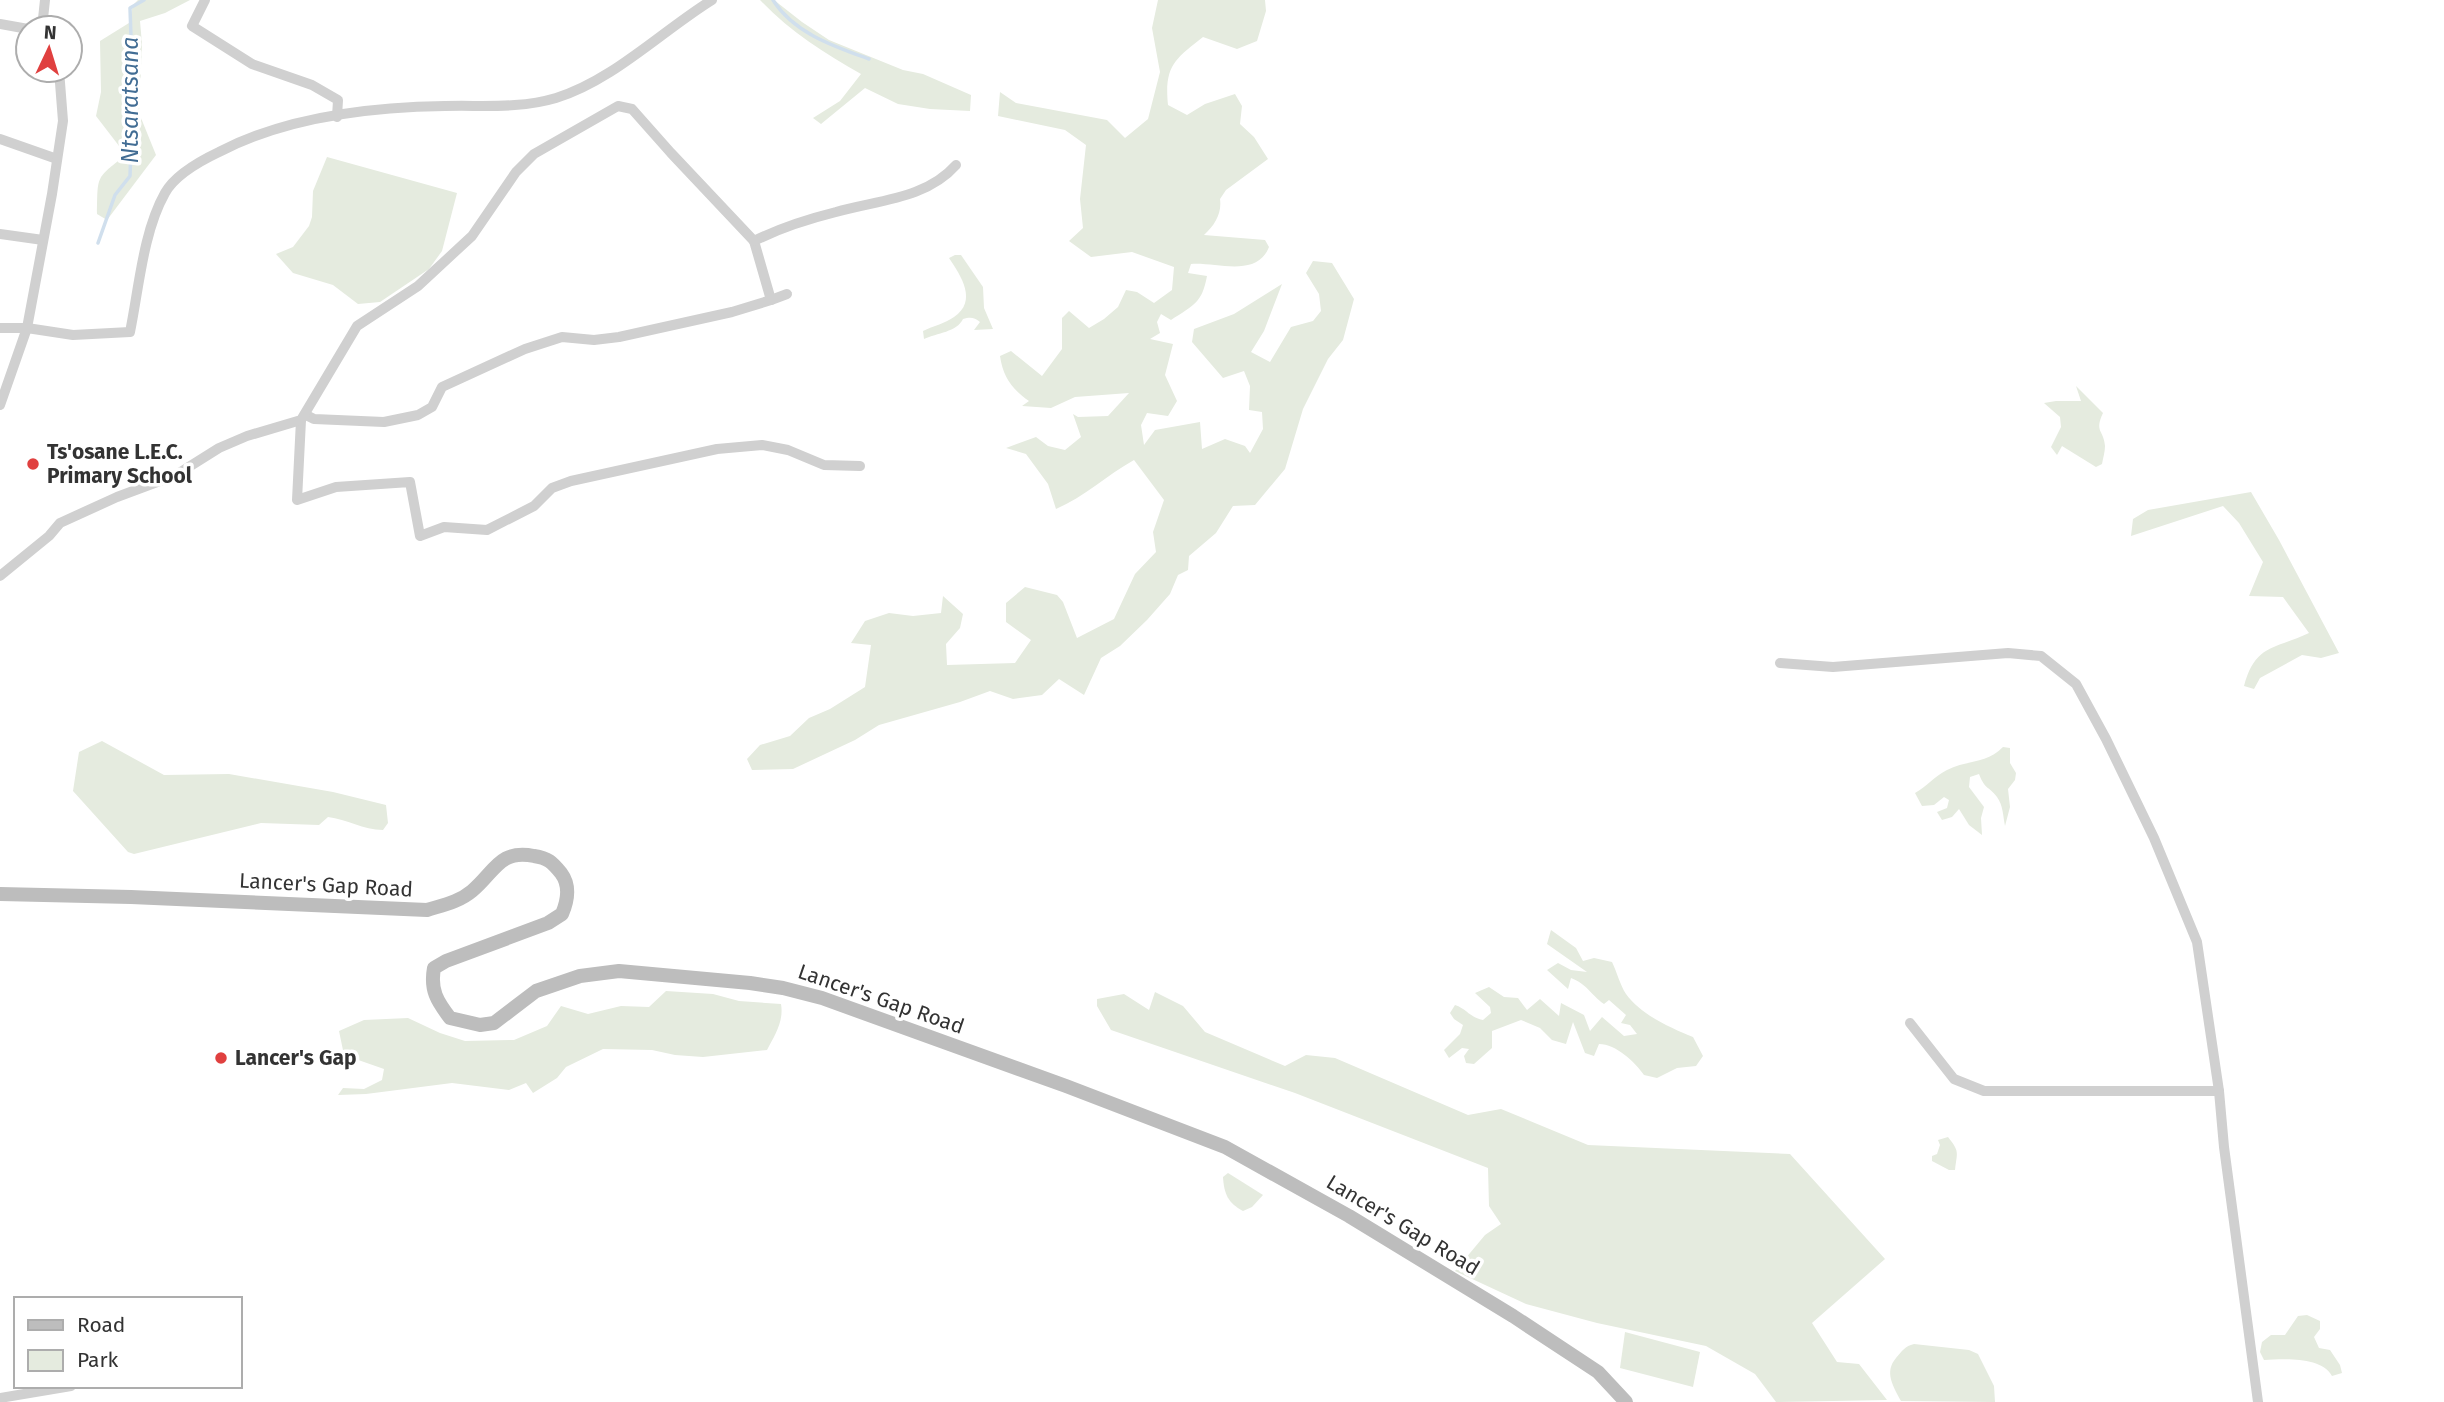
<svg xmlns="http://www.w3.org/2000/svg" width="2444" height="1402" font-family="'Fira Sans',sans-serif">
<rect width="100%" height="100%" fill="#fff"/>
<!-- green -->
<g fill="#e5ebdf">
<path d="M138 0H190L165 13 140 21 142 44 139 113 156 155 107 220 97 214C98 175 95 179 126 155L96 116 101 92 100 41 129 23 133 5Z"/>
<path d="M760 0H774L802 22 829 40 903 70 923 74 971 95 970 111 930 109 898 104 865 88 821 124 813 118 840 101 861 74C824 53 789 31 760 0Z"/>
<path d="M1158 0H1265L1266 11 1257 41 1237 49 1203 37C1175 59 1164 66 1168 105L1187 115 1205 104 1235 94 1242 106 1240 124 1254 137 1268 159 1226 190 1220 199C1222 213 1215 225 1204 235L1265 240 1269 247C1257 278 1217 262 1191 264L1188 273 1207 276C1202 303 1194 305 1171 320L1161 314 1157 322 1160 333 1150 339 1173 344 1165 375 1177 401 1168 416 1147 413 1141 425 1144 445 1155 430 1200 422 1202 449 1225 439 1245 446 1250 453 1263 429 1262 412 1249 410 1250 386 1244 371 1223 378 1192 342 1194 329 1234 314 1282 284 1264 331 1251 352 1270 362 1291 327 1313 321 1321 311 1319 294 1306 273 1313 261 1332 263 1354 299 1343 340 1328 359 1303 409 1285 469 1255 505 1233 506 1216 533 1189 556 1188 570 1178 575 1170 594 1147 620 1120 646 1101 658 1084 695 1059 679 1042 695 1013 699 990 691 960 702 879 725 855 740 793 769 752 770 747 759 760 745 790 736 809 718 830 709 865 687 871 645 851 643 865 621 889 613 913 616 941 613 943 596 963 614 960 628 946 644 947 665 1015 663 1031 640 1006 622V603L1025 587 1057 595 1063 602 1077 638 1114 619 1135 574 1156 552 1153 532 1164 500 1134 460C1107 475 1084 497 1056 509L1048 484 1026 454 1006 448 1036 437 1048 446 1065 450 1081 437 1073 414 1078 417 1108 416 1129 393 1075 397 1051 408 1022 406 1029 401C1012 389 1003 377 1000 356L1011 351 1042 376 1062 349V318L1069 311 1089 328 1104 319 1118 307 1126 290 1137 292 1154 303 1172 290 1174 267 1132 252 1091 257 1069 241 1083 228 1080 199 1086 145 1065 130 998 116 1000 92 1016 103 1107 120 1125 138 1148 119 1160 72 1152 28Z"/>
<path d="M327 157 457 193 442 251 429 269 380 302 358 304 333 285 293 273 276 254 293 247 309 226 312 217 313 191Z"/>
<path d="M955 255H961L983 287 984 308 993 329 974 330 980 322C974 317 970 317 963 319 957 332 937 333 924 339L923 331C933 326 946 323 954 317 978 301 961 276 949 258Z"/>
<path d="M2076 386 2103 413C2094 432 2104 430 2105 446 2105 452 2103 458 2102 464L2096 467 2062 446 2057 455 2051 447 2061 427 2060 417 2044 403 2056 401H2081Z"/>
<path d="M2251 492 2279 540 2339 653 2321 658 2302 655 2260 678 2254 689 2244 686C2255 644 2275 649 2309 633L2283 597 2249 596 2263 562 2239 523 2223 506 2131 536 2133 519 2148 510Z"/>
<path d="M102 741 164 775 229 774 333 792 386 805 388 823 383 830C363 830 347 819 328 817L319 825 261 823 134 854 128 852 73 791 79 752Z"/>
<path d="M2003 747 2010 748V763L2016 773 2015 780 2008 789 2010 807 2005 826C2003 816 2003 805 1997 797 1989 786 1985 790 1979 774L1970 777 1969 787 1984 807 1981 818 1982 835 1969 825 1959 809 1952 817 1942 820 1937 812 1947 808 1949 800 1944 797 1934 805 1922 806 1915 793C1926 787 1935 776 1947 770 1966 760 1987 764 2003 747Z"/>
<path d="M1551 930 1576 948 1583 961 1594 958 1612 962C1617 972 1620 985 1626 994 1641 1015 1671 1028 1693 1037L1703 1056 1696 1066 1677 1068 1657 1078 1644 1075C1635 1062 1616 1044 1599 1044L1594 1056 1585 1053 1573 1022 1566 1044 1552 1040 1540 1028 1521 1020 1492 1031V1048L1474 1064 1466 1063 1464 1056 1469 1049 1462 1048 1449 1058 1444 1050 1460 1034 1463 1025 1454 1019 1450 1013 1455 1005C1467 1009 1469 1017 1483 1020L1491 1013 1490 1007 1475 993 1489 987 1504 997 1518 998 1527 1010 1540 999 1559 1016 1561 1003 1584 1015 1590 1031 1602 1017 1624 1036 1637 1034 1630 1025 1621 1023 1626 1015 1609 1000 1604 1004C1590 994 1587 984 1571 978L1568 989 1547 970 1558 963 1571 970 1587 972 1547 944Z"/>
<path d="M666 991 713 994 739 1001 781 1004C784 1021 775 1035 767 1050L703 1057 675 1055 652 1050 603 1049 566 1067 557 1078 533 1093 526 1083 509 1090 452 1083 366 1094 338 1095 343 1088 364 1089 382 1080 384 1069 344 1055 339 1031 364 1020 408 1018 440 1033 465 1041 514 1040 547 1026 561 1006 588 1014 621 1006 649 1007Z"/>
<path d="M1155 992 1183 1006 1205 1032 1285 1066 1306 1055 1335 1058 1468 1115 1501 1109 1588 1145 1790 1154 1885 1259 1812 1323 1837 1362 1859 1364 1887 1400 1776 1402 1755 1374 1706 1346 1597 1323 1526 1304 1455 1271 1485 1235 1501 1224 1489 1206 1488 1168 1295 1093 1111 1030 1097 1006V999L1124 994 1149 1010Z"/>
<path d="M1948 1137C1960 1152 1957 1152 1955 1170H1949L1932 1161V1156L1937 1154 1940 1145 1938 1140Z"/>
<path d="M1228 1173 1263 1195 1252 1207 1243 1211C1228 1203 1224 1194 1223 1177Z"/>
<path d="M2307 1315 2320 1321V1329L2314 1337 2319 1348 2330 1350 2340 1365 2342 1373 2332 1376C2321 1356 2283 1359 2264 1360L2260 1352 2262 1342 2271 1335H2285L2298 1316Z"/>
<path d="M1625 1332 1700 1352 1693 1387 1620 1368Z"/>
<path d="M1914 1344 1969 1350 1978 1354 1994 1386 1995 1402 1901 1401C1893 1386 1884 1372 1896 1358 1902 1351 1905 1346 1914 1344Z"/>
</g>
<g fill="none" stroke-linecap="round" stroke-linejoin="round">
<!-- stream -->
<g stroke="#d0dfed" stroke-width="3.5">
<path d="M773 0C794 33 833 46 869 59"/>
<path d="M98 243 115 195 130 176 131 149 127 112 133 95 130 8 144 0"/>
</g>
<!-- minor -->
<g stroke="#d0d0d0" stroke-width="10">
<path d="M205 0 192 26 252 64 312 85 338 100 337 117"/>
<path d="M0 24 28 29"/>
<path d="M42 28 45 0"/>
<path d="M0 139 57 159"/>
<path d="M0 234 43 240"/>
<path d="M771 300 787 294"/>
<path d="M0 328H27L73 335 130 332C139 288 143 232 165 193 175 175 200 161 219 152 286 117 370 107 445 106 483 105 519 109 556 98 612 81 662 31 712 0"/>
<path d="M0 405 27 328 52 194 63 121 59 70"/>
<path d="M306 415 314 419 384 422 418 415 432 407 442 387 525 349 562 337 594 340 619 337 732 312 771 300 754 241C780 228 808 219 836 212 878 200 926 199 956 165"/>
<path d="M301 420 297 500 336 487 410 482 420 536 444 527 487 530 534 506 552 488 571 481 717 449 762 445 788 450 824 465 860 466"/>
<path d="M0 576 49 536 60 523 117 497 176 475 219 448 247 436 301 420 357 326 418 286 472 236 516 172 534 154 618 106 632 109 671 153 754 241"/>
<path d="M1780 663 1833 667 2008 653 2041 656 2076 684 2106 739 2154 838 2197 942 2219 1091 2224 1147 2258 1402"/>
<path d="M1910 1023 1954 1079 1984 1091H2219"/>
<path d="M0 1398 71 1386"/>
</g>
<!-- secondary -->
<path stroke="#bdbdbd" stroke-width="14" d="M0 894 131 897 427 910C443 905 459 902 472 891 495 872 499 849 534 856 548 858 552 862 561 873 570 885 568 900 562 914L548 923 446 961 434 968C430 990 437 1001 450 1018L480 1025 494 1023 536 991 580 976 619 971 750 983 783 988 822 998 1066 1086 1225 1147 1349 1216 1513 1316 1598 1372 1626 1402"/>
</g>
<!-- markers -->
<g fill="#e0403f" stroke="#fff" stroke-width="2.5">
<circle cx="33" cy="464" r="7"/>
<circle cx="221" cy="1058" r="7"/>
</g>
<g text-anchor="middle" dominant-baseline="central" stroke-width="7" stroke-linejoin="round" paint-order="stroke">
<!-- poi labels -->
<g font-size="21" font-weight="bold" fill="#333" stroke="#fff" text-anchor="start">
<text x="47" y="452">Ts'osane L.E.C.<tspan x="47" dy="24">Primary School</tspan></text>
<text x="235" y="1058">Lancer's Gap</text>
</g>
<!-- street labels -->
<g font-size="21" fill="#333" stroke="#fff">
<text transform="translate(326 885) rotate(3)">Lancer's Gap Road</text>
<text transform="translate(881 999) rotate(19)">Lancer's Gap Road</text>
<text transform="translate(1403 1225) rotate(31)">Lancer's Gap Road</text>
</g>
<!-- water labels -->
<g font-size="23" font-style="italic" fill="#426d94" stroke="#fff">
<text transform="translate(130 100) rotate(-90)">Ntsaratsana</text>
</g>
</g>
<!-- legend -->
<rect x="14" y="1297" width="228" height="91" fill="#ffffff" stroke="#adadad" stroke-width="2"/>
<rect x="28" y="1320" width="35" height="10" fill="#bdbdbd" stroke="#adadad" stroke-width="2"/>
<text x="77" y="1332" font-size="21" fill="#333333">Road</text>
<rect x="28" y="1350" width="35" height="21" fill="#e5ebdf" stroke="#adadad" stroke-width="2"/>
<text x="77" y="1367" font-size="21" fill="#333333">Park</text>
<!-- north arrow -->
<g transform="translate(49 49) rotate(4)"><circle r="33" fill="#ffffff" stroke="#adadad" stroke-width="2"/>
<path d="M0-5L12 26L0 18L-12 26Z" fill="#e0403f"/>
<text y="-10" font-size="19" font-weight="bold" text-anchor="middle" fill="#333333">N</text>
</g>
</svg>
